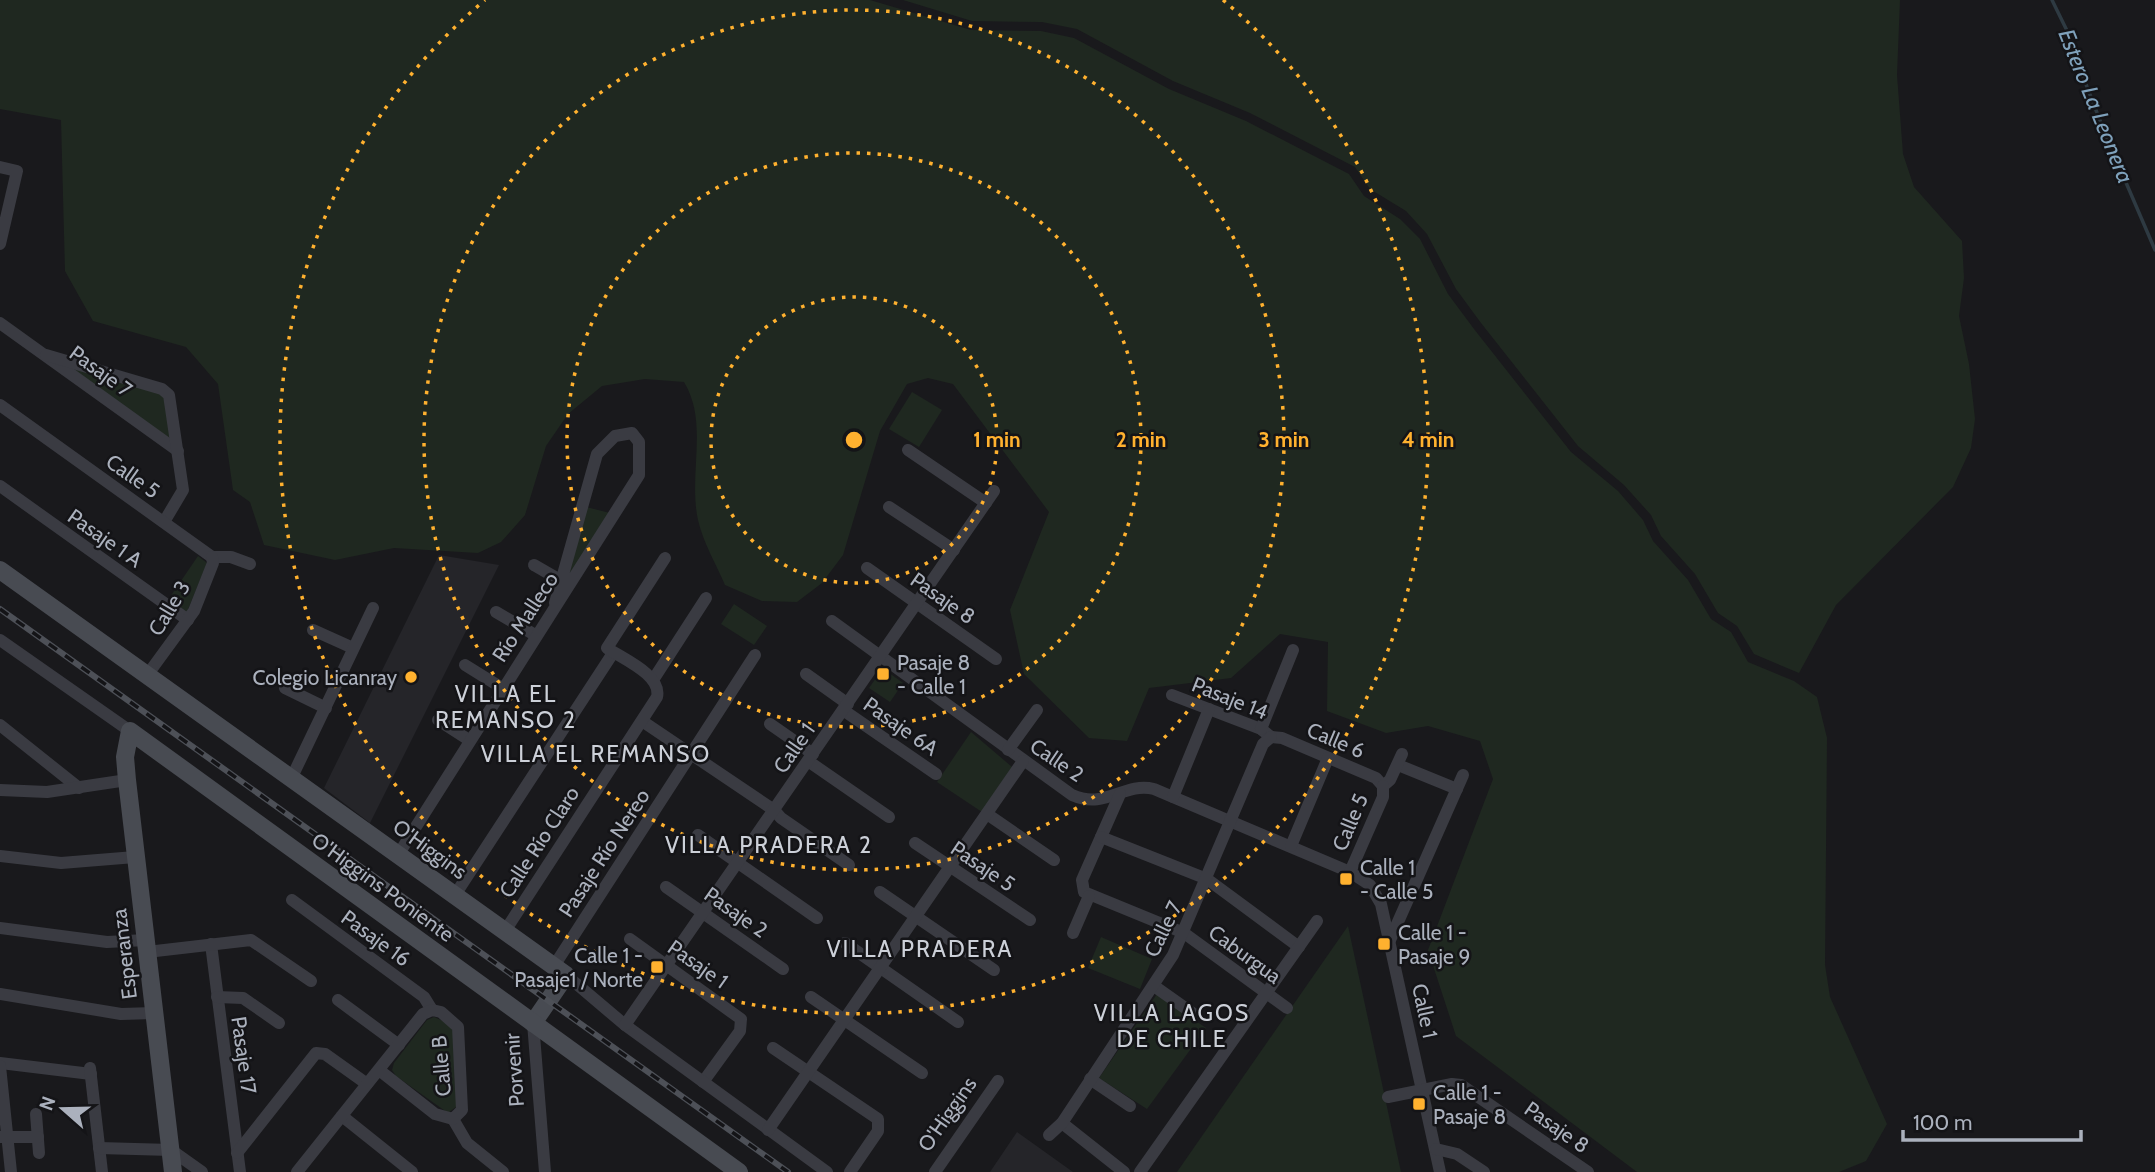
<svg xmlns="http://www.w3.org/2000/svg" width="2155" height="1172" font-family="Cabin,sans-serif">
<rect width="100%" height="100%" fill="#19191c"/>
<!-- built -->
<g fill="#252529">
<path d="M439 555 499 565 370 823 324 788Z"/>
<path d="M1017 1132 1073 1172H990Z"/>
</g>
<!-- green -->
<g fill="#1f2820">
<path d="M0 0H870L971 30 1041 31 1074 38 1169 89 1246 121 1349 174 1364 196 1400 219 1420 239 1448 294 1474 329 1571 452 1618 491 1643 520 1653 541 1688 580 1711 619 1731 632 1748 662 1794 681 1817 697 1827 738 1825 965 1830 997 1887 1124 1866 1161 1839 1172H1637L1456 1036 1428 950 1493 779 1480 741 1428 726 1386 733 1327 711 1328 642 1280 634 1231 678 1149 688 1127 741 1089 738 1024 674 1010 610 1049 512 953 384 928 378 907 384 880 431 843 555 822 583 797 602 762 601 725 585C716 564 703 542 698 520 688 474 709 423 684 382L645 379 602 386 568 414 546 446 525 515 501 542 478 553 394 548 335 560 264 545 250 502 233 490 218 384 186 347 93 321 65 271 61 120 0 109Z"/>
<path d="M903 0H1900L1897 75 1903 154 1914 187 1962 241 1964 278 1959 316 1969 364 1975 419 1971 448 1953 487 1836 605 1799 673 1754 654 1737 626 1718 613 1695 574 1661 536 1651 515 1624 485 1578 446 1481 323 1456 289 1427 234 1406 211 1370 189 1355 167 1250 113 1173 81 1077 29 1042 22 972 21Z"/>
<path d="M68 367 166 394 175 443Z"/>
<path d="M912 392 942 410 919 447 889 429Z"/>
<path d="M586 507 610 513 570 576 566 573Z"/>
<path d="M198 556 207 563 187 612 168 600Z"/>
<path d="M734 604 767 626 754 645 721 624Z"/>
<path d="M885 670 903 683 890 702 869 688 881 671Z"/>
<path d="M971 732 1012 767 982 812 937 782Z"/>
<path d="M1348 926 1401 1172H1177Z"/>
<path d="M1101 937 1152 959 1140 989 1088 968Z"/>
<path d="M1157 994 1206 1028 1147 1109 1099 1078Z"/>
<path d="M434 1017 448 1023 453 1031 457 1106 448 1113 396 1076 392 1070 394 1063 427 1020Z"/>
</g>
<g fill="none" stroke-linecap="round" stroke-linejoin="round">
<!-- stream -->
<path stroke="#2e3a42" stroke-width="3.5" d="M2052 0 2073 43 2082 74 2106 136 2155 250"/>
<!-- street -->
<g stroke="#3a3b42" stroke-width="12">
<path d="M0 167 17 171 0 244"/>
<path d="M0 323 178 451"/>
<path d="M46 355 162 389 169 395 183 490 164 522"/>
<path d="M0 405 212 557H231L250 564"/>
<path d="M908 450 986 503"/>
<path d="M0 486 188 620"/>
<path d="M889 507 954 550"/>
<path d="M534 565 560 580"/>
<path d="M867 568 996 659"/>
<path d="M496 612 535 635"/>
<path d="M832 621 1072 795C1106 810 1123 782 1154 789L1350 872 1370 885 1381 904 1440 1172"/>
<path d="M313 630 353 648"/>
<path d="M0 640 130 731"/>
<path d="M465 665 502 688"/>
<path d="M148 674 194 611 213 563 212 557"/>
<path d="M806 674 848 704"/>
<path d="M653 680 706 598"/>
<path d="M285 688 326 708"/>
<path d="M1172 695 1261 729 1271 737"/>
<path d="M843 710 936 774"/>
<path d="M438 720 469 740"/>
<path d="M642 721 774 810 781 818 849 865"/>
<path d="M770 724 813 754"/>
<path d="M0 725 79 788"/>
<path d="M1261 729 1293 650"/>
<path d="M1271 737 1282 738 1376 778 1383 786"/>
<path d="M1008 750 1037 710"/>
<path d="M808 761 889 817"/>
<path d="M1398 765 1457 789"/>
<path d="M292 777 373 608"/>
<path d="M1383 786 1390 780 1402 754"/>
<path d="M0 790 47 792 127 780"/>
<path d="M1120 794 1082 880 1084 892 1184 933 1287 1008"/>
<path d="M1173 797 1209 709"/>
<path d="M987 814 1054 860"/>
<path d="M698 835 817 918"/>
<path d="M1101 837 1207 879 1299 947"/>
<path d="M915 843 1030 920"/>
<path d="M1291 846 1328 758"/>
<path d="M398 855 639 475V442L632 433 615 436 597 454 555 603"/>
<path d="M0 856 61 863 135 857"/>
<path d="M1350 872 1383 797V786"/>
<path d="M666 887 783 969"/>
<path d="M880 892 994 970"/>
<path d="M455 895 613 653"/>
<path d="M292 900 424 997 432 1010"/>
<path d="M0 928 107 942 146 940"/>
<path d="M505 931 657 697C662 675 623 659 607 648L665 558"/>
<path d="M1073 933 1089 896"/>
<path d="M630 939 741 1019 740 1031 703 1082"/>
<path d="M1390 940 1463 775"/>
<path d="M845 943 958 1022"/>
<path d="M211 944 240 1172"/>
<path d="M147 952 251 940 311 981"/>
<path d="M554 966 755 655"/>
<path d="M566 975 625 1025 827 1172"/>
<path d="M1154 986 1195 1015"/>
<path d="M0 994 121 1014 154 1013"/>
<path d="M217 997 243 998 279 1023"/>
<path d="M811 997 922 1073"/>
<path d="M338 1000 399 1045"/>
<path d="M533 1023 545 1172"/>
<path d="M625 1025 994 491"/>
<path d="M773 1048 878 1119V1131L850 1172"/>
<path d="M0 1063 91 1074"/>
<path d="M0 1066 11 1172"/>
<path d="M90 1068 102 1172"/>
<path d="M1090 1079 1130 1106"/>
<path d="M1388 1097 1452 1084 1461 1085 1588 1172"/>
<path d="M36 1114 39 1153"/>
<path d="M342 1116 412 1172"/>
<path d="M453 1119 467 1143 503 1172"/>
<path d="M1062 1123 1124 1172"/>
<path d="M768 1130 1023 761"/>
<path d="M1049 1135 1062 1123 1173 955 1263 744 1271 737"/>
<path d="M0 1137H38"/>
<path d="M99 1148 171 1150 202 1172"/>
<path d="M1436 1149 1457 1154 1484 1172"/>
<path d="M237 1153 316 1053 325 1054 367 1084"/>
<path d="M297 1172 423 1014 432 1010 441 1012 458 1027 462 1110 453 1119 435 1114 379 1070"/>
<path d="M935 1172 998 1081"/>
<path d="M1140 1172 1317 921"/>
</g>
<!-- secondary -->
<g stroke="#484b52" stroke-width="18">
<path d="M0 570 566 975 533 1023"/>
<path d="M173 1172 127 780 125 757 130 731 739 1172"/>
</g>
<defs>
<path id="rail" d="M0 609 788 1172"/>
</defs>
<!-- rail casing -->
<use href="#rail" stroke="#4d5057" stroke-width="6"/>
<!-- rail -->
<use href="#rail" stroke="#141417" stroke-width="3.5" stroke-dasharray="10" stroke-linecap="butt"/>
</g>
<!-- distance rings -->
<g fill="none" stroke="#ffb12f" stroke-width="3.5" stroke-dasharray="3.5 7">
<circle cx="854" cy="440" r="143"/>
<circle cx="854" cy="440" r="287"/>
<circle cx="854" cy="440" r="430"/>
<path d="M1223 0A574 574 0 1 1 485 0"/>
</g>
<!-- markers -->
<g fill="#ffb12f" stroke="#141417" stroke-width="2.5">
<rect x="876" y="667" width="14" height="14" rx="3.5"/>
<circle cx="411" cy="677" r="7"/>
<rect x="1339" y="872" width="14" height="14" rx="3.5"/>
<rect x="1377" y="937" width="14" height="14" rx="3.5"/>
<rect x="650" y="960" width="14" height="14" rx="3.5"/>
<rect x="1412" y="1097" width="14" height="14" rx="3.5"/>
</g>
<g text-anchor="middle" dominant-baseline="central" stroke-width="5" stroke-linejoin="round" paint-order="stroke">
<!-- street labels -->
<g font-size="21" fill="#abb1bd" stroke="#141417">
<text transform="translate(101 371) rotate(36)">Pasaje 7</text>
<text transform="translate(133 476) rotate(35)">Calle 5</text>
<text transform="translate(105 538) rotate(35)">Pasaje 1 A</text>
<text transform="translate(943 598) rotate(35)">Pasaje 8</text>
<text transform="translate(169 608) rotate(-59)">Calle 3</text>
<text transform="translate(525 617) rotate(-57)">Río Malleco</text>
<text transform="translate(1230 698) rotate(22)">Pasaje 14</text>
<text transform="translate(901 726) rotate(35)">Pasaje 6A</text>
<text transform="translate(1336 740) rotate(23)">Calle 6</text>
<text transform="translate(794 748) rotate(-55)">Calle 1</text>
<text transform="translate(1057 760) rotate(34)">Calle 2</text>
<text transform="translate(1350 822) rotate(-67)">Calle 5</text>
<text transform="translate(539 842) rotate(-57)">Calle Río Claro</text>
<text transform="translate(430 849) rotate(36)">O'Higgins</text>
<text transform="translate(604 853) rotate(-57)">Pasaje Río Nereo</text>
<text transform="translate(983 866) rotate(34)">Pasaje 5</text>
<text transform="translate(383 887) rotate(36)">O'Higgins Poniente</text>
<text transform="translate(736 912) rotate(35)">Pasaje 2</text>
<text transform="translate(1163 929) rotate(-64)">Calle 7</text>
<text transform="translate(376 938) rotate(36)">Pasaje 16</text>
<text transform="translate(124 954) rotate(-97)">Esperanza</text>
<text transform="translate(1245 954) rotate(36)">Caburgua</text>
<text transform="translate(698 964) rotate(35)">Pasaje 1</text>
<text transform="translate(1425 1011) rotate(78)">Calle 1</text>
<text transform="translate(244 1055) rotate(82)">Pasaje 17</text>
<text transform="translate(441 1066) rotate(-95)">Calle B</text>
<text transform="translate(514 1070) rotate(-94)">Porvenir</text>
<text transform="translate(947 1114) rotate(-55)">O'Higgins</text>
<text transform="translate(1557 1127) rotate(35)">Pasaje 8</text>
</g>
<!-- poi labels -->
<g font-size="21" fill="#abb1bd" stroke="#141417" text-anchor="start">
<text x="897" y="662">Pasaje 8<tspan x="897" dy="24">- Calle 1</tspan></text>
<text x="397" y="677" text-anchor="end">Colegio Licanray</text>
<text x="1360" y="867">Calle 1<tspan x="1360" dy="24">- Calle 5</tspan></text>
<text x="1398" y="932">Calle 1 -<tspan x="1398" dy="24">Pasaje 9</tspan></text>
<text x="643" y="955" text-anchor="end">Calle 1 -<tspan x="643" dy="24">Pasaje1 / Norte</tspan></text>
<text x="1433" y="1092">Calle 1 -<tspan x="1433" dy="24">Pasaje 8</tspan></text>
</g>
<!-- water labels -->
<g font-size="23" font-style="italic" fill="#7fa1bb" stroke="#141417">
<text transform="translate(2096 106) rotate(68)">Estero La Leonera</text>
</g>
<!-- neighbourhood labels -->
<g font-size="23" letter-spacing="2" fill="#ccd0d8" stroke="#141417">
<text x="506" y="694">VILLA EL<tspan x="506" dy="26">REMANSO 2</tspan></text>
<text x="596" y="754">VILLA EL REMANSO</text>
<text x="769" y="845">VILLA PRADERA 2</text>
<text x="920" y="949">VILLA PRADERA</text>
<text x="1172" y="1013">VILLA LAGOS<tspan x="1172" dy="26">DE CHILE</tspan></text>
</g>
</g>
<circle cx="854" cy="440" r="10" fill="#ffb12f" stroke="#141417" stroke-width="3.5"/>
<g font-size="21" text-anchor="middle" font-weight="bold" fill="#ffb12f" stroke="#141417" stroke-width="5" stroke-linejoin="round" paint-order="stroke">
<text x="997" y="447">1 min</text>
<text x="1141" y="447">2 min</text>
<text x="1284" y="447">3 min</text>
<text x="1428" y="447">4 min</text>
</g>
<!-- north arrow -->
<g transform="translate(63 1109) rotate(290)" stroke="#141417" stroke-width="5" paint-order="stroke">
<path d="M0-5L12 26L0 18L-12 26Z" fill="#abb1bd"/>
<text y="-10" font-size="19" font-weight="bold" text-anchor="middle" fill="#abb1bd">N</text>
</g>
<!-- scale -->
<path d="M1903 1130v10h178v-10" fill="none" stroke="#abb1bd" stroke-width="3.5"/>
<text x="1913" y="1130" font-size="21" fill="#abb1bd" stroke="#141417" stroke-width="5" paint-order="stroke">100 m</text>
</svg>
